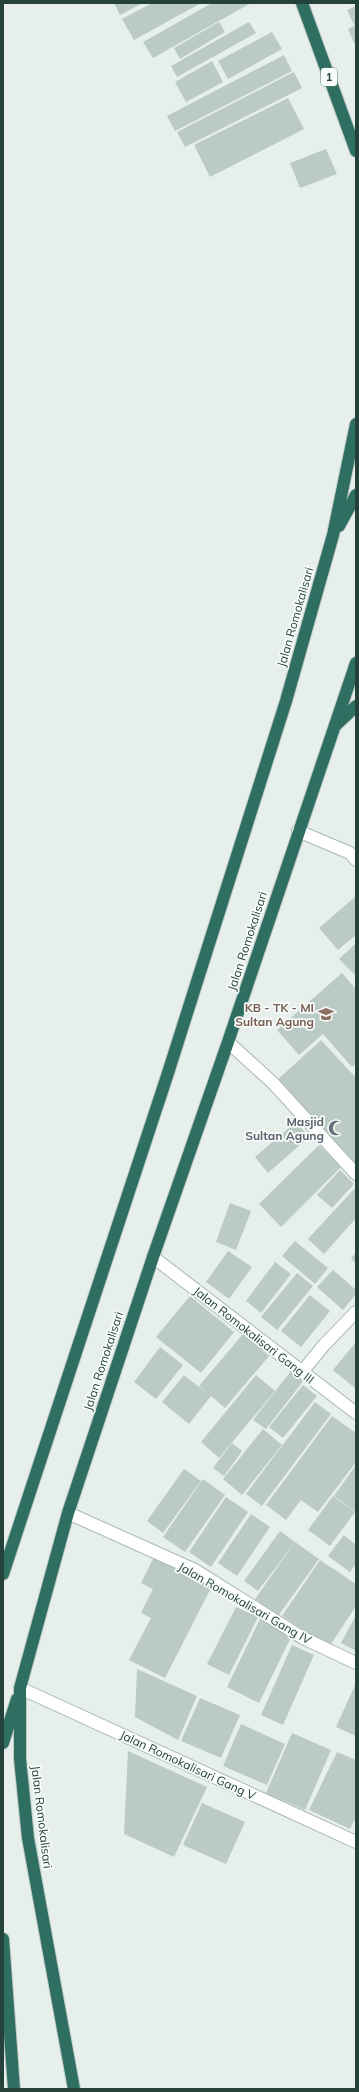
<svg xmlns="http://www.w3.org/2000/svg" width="359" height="2092" font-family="Mulish,sans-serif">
<rect width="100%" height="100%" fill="#e6efeb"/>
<!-- building -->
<g fill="#bbcac4">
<path d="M114 3H143L120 15Z"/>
<path d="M152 3H201L134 40 122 19Z"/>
<path d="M212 3H251L153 58 143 42Z"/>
<path d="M356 6V24L354 25 347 10Z"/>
<path d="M219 22 225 32 180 59 174 48Z"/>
<path d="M249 22 256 33 177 77 171 66Z"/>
<path d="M356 25V47L348 29Z"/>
<path d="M272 32 282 49 228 79 218 61Z"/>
<path d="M284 55 292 71 175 131 167 116Z"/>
<path d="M212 61 223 82 186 102 175 82Z"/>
<path d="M294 72 302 88 185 147 177 132Z"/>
<path d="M288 98 304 129 210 177 194 145Z"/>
<path d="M326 149 337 174 300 188 290 163Z"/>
<path d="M356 896V935L338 950 319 928Z"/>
<path d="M356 943V976L339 959Z"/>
<path d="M342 973 356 989V1064L352 1067 323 1034 299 1055 277 1030Z"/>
<path d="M321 1040 356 1078V1173L274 1083Z"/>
<path d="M296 1122 309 1137 268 1173 255 1157Z"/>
<path d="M319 1145 341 1167 281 1227 259 1204Z"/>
<path d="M340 1170 354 1184 332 1208 317 1195Z"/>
<path d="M356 1187V1218L324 1254 308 1239Z"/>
<path d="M230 1203 251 1211 236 1250 216 1242Z"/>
<path d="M295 1241 328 1268 315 1284 282 1256Z"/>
<path d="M228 1251 252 1267 229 1299 206 1282Z"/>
<path d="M356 1253V1264L351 1258Z"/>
<path d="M275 1262 291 1274 261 1313 246 1301Z"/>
<path d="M333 1270 356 1290V1294L343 1310 317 1287Z"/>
<path d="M297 1273 313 1286 277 1330 261 1317Z"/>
<path d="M310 1295 330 1311 301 1347 281 1331Z"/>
<path d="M190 1296 234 1332 201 1373 156 1337Z"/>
<path d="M243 1334 269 1356 225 1408 211 1396 189 1424 162 1402 184 1375 208 1394 199 1386Z"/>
<path d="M356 1342V1389L333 1370Z"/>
<path d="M160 1347 183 1365 156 1399 134 1382Z"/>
<path d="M291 1371 304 1380 266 1429 253 1420Z"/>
<path d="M256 1375 275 1391 219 1458 201 1442Z"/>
<path d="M303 1385 317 1396 283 1438 269 1427Z"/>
<path d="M315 1402 331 1414 262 1506 246 1494Z"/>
<path d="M332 1416 356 1433V1462L318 1512 301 1500 286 1520 266 1505Z"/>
<path d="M263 1429 282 1445 242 1495 223 1479Z"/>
<path d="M232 1443 242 1451 224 1476 213 1468Z"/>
<path d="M356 1465V1512L334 1496Z"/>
<path d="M184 1469 201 1481 163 1533 147 1521Z"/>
<path d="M203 1479 225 1495 185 1552 163 1537Z"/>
<path d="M333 1496 355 1512 330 1546 308 1530Z"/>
<path d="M226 1497 248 1512 211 1567 189 1552Z"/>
<path d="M251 1514 270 1527 237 1576 218 1563Z"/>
<path d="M280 1531 295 1542 258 1591 244 1581Z"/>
<path d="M344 1535 356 1545V1564L350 1572 328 1556Z"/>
<path d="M295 1542 319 1559 278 1616 255 1599Z"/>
<path d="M154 1557 212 1586 165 1678 129 1660 151 1618 141 1613 153 1589 141 1583Z"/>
<path d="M320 1560 356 1584V1606L329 1647 282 1616Z"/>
<path d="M236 1607 258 1617 229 1675 207 1664Z"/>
<path d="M356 1615V1651L341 1643Z"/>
<path d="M260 1619 292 1635 259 1703 227 1687Z"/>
<path d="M292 1645 314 1655 283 1725 261 1715Z"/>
<path d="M137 1669 197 1696 178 1740 135 1717Z"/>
<path d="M356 1683V1736L336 1727Z"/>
<path d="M200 1698 240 1715 221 1758 181 1741Z"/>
<path d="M241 1724 285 1744 267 1785 223 1766Z"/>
<path d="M292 1733 331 1750 305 1810 266 1793Z"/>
<path d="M128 1751 207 1787 174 1857 124 1834Z"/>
<path d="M337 1752 356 1760V1817L350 1829 309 1810Z"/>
<path d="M202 1803 245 1822 226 1864 183 1845Z"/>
</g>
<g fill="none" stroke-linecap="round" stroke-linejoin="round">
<defs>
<g id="street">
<path d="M298 831 350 853 356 860"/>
<path d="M228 1042 273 1083 356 1174"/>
<path d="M153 1257 356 1413"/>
<path d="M302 1372 324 1345 356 1312"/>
<path d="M68 1513 195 1570 303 1638 356 1663"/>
<path d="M20 1688 356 1842"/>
</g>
<g id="highway">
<path d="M302 3 356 151"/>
<path d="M339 526 356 495"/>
<path d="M335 726 356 706"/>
<path d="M3 1574 168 1073 286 701 333 535 356 424"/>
<path d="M3 1743 17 1699"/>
<path d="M3 1939 14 2089"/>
<path d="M74 2089 28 1838 20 1759V1688L68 1513 153 1257 228 1042 356 663"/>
</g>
</defs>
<!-- street casing -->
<use href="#street" stroke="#a8b8b2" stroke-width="14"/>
<!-- highway casing -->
<use href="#highway" stroke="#c2cac8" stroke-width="14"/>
<!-- street -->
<use href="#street" stroke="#fff" stroke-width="12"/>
<!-- highway -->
<use href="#highway" stroke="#2f6f62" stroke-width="12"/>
</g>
<!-- icons -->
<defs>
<symbol id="school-bare" viewBox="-9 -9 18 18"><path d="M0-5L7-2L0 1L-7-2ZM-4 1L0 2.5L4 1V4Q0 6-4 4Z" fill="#8d6e63" stroke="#f7fbf9" stroke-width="2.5" paint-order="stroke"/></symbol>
<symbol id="mosque-bare" viewBox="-9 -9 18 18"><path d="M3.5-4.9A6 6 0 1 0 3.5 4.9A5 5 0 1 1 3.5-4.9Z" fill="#6b7280" stroke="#f7fbf9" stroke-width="2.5" paint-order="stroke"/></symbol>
</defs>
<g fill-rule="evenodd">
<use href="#school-bare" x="315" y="1003" width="22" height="22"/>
<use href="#mosque-bare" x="325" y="1117" width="22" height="22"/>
</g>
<g text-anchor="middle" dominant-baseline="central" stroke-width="3.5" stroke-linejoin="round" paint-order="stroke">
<!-- shield labels -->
<rect fill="#f7fbf9" stroke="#637a73" stroke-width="1" x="321" y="68" width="16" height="18" rx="3"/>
<g font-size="11" font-weight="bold" fill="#24423a">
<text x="329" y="77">1</text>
</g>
<!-- street labels -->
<g font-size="12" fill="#24423a" stroke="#f7fbf9">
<text transform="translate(295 617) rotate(-74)">Jalan Romokalisari</text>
<text transform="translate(247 941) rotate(-72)">Jalan Romokalisari</text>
<text transform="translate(254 1335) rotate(38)">Jalan Romokalisari Gang III</text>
<text transform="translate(103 1361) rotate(-72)">Jalan Romokalisari</text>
<text transform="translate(245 1603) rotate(30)">Jalan Romokalisari Gang IV</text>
<text transform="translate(188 1765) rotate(25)">Jalan Romokalisari Gang V</text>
<text transform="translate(42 1817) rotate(83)">Jalan Romokalisari</text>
</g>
<!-- education labels -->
<g font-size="12" font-weight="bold" fill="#785e54" stroke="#f7fbf9" text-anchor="end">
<text x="314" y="1007">KB - TK - MI<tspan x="314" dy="14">Sultan Agung</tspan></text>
</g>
<!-- worship labels -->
<g font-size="12" font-weight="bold" fill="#5b616d" stroke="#f7fbf9" text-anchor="end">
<text x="324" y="1121">Masjid<tspan x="324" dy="14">Sultan Agung</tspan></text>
</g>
</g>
<!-- border -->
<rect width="359" height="2092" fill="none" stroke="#24423a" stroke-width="8"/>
</svg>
